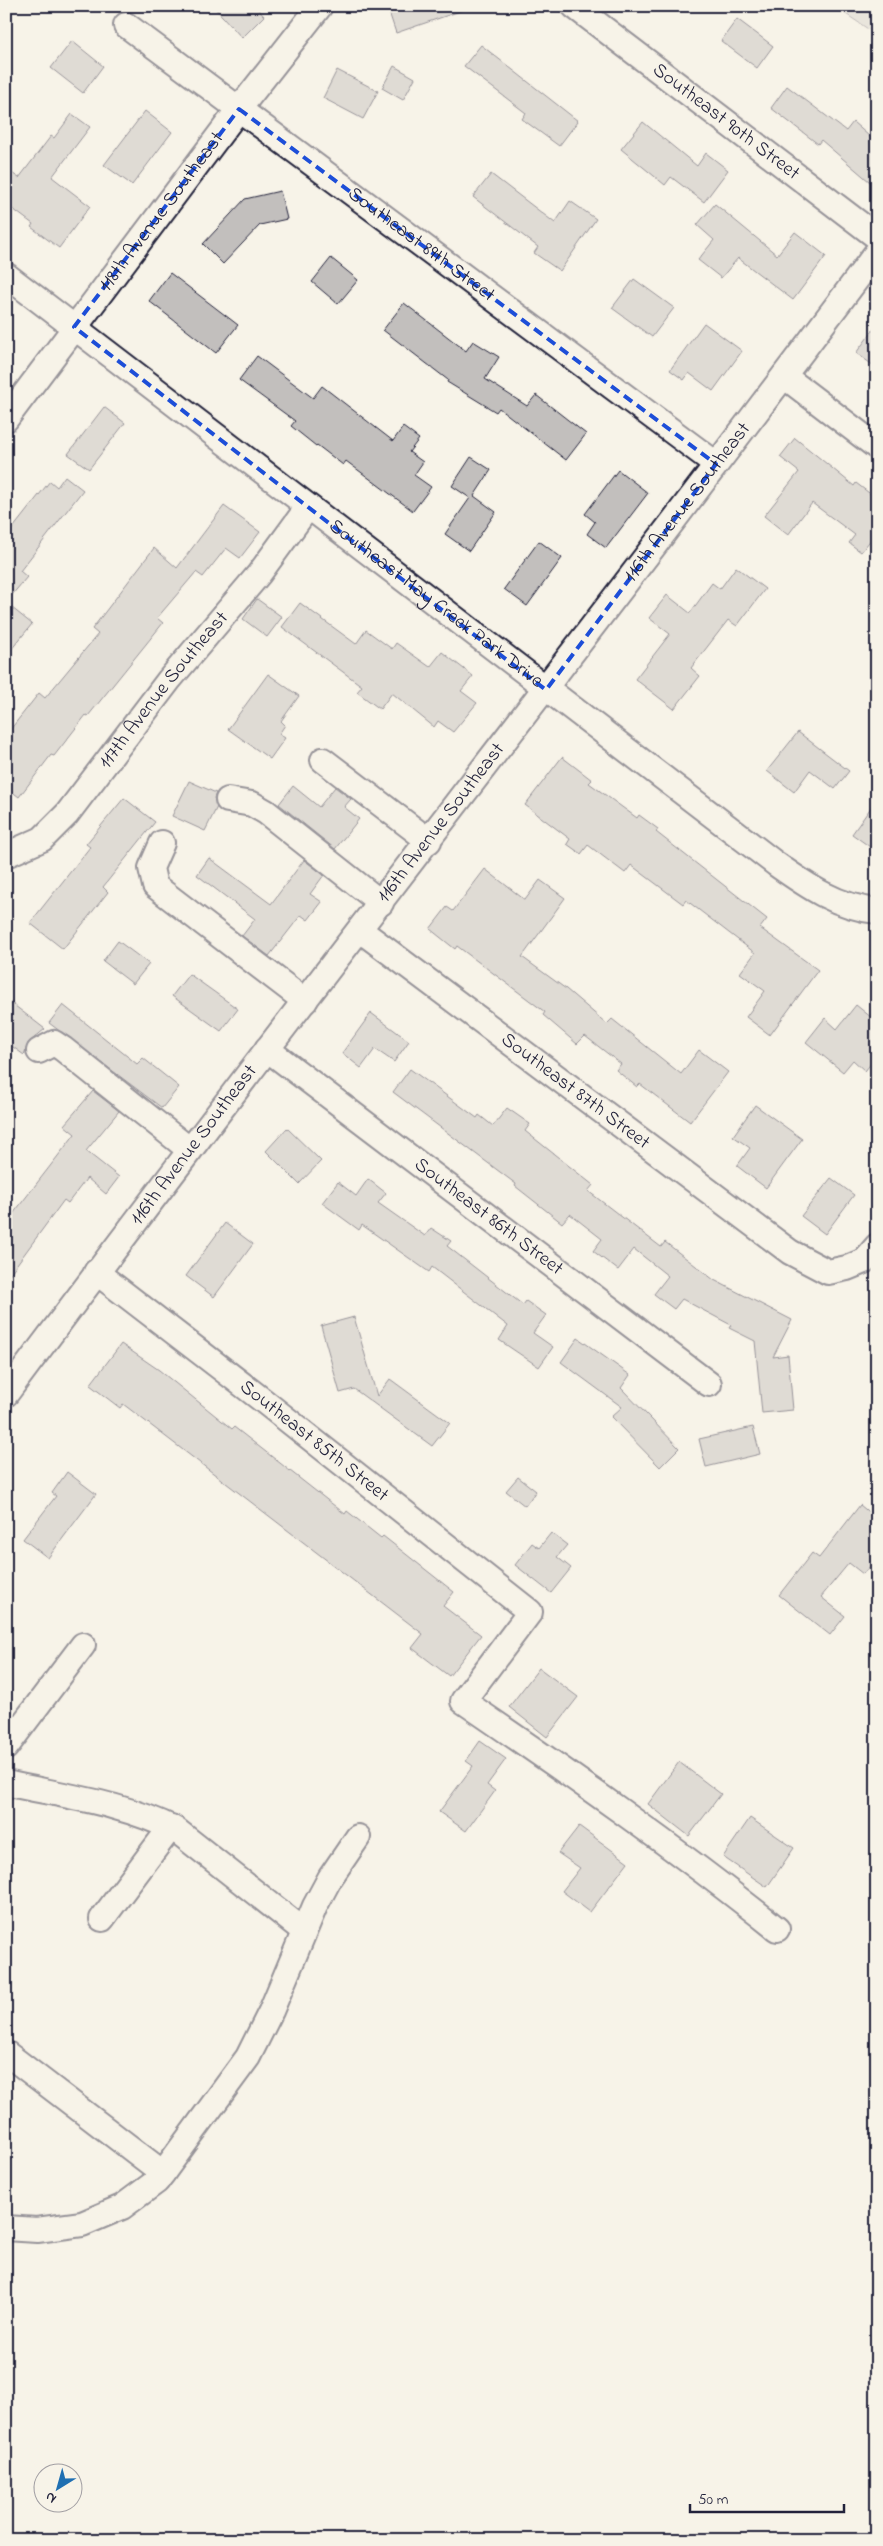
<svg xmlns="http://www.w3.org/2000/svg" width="883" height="2546" font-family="'Indie Flower',sans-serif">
<rect width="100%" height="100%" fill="#f7f3e8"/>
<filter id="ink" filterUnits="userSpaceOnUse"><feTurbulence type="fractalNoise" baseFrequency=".02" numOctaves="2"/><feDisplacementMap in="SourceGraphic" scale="10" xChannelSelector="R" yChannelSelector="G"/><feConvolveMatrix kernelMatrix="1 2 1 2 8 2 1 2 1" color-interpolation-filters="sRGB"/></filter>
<g filter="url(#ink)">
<!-- green -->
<path fill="#d8d5cf" stroke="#7d7c85" d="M834 6H877V35Z"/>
<!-- building -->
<g fill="#c2bfbd" stroke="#22223b">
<path d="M213 6H255L264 16 242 38Z"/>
<path d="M387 6H465L466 9 396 33Z"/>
<path d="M737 19 773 46 757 68 721 41Z"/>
<path d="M72 41 103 66 83 93 51 68Z"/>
<path d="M481 45 578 121 559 146 522 119 526 113 464 66Z"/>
<path d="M394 66 415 78 403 100 382 88Z"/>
<path d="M337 70 378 91 363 119 323 98Z"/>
<path d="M787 86 846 131 853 122 877 143V188L821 140 818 144 771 108Z"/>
<path d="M145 111 172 132 132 185 104 165Z"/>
<path d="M72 114 90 127 52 177 90 206 59 248 31 227 33 224 6 204V169L19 178 51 136 54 138Z"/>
<path d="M643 122 697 166 706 153 728 170 704 202 671 177 665 185 621 149Z"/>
<path d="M491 174 555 223 570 201 596 219 560 271 534 253 538 247 473 197Z"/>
<path d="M280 191 287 219 260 225 223 264 203 244 245 199Z"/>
<path d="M715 204 777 255 795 232 826 256 793 300 738 258 721 278 698 260 714 240 697 225Z"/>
<path d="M331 258 358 280 338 304 312 282Z"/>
<path d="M170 273 238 325 216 353 149 301Z"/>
<path d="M634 279 674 308 652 337 612 308Z"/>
<path d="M404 303 466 351 473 341 499 357 485 379 527 406 536 395 586 434 566 460 499 408 496 412 447 382 448 380 383 330Z"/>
<path d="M704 323 742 351 713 391 689 373 684 380 670 370Z"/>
<path d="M877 325V368L856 353Z"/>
<path d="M257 356 313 398 322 386 393 441 403 427 419 439 409 452 423 462 414 475 431 487 413 511 346 461 343 465 317 445 316 446 291 426 295 421 239 380Z"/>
<path d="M104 407 125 423 89 469 68 454Z"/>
<path d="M795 438 854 486 856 483 877 499V532L861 552 849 543 855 535 812 503 788 535 764 516 799 472 780 457Z"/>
<path d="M471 457 491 470 474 496 496 512 469 551 445 534 470 498 452 486Z"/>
<path d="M618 470 648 493 606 548 587 534 595 522 585 514Z"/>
<path d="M65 476 83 490 20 571 27 577 6 602V537L50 481 57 487Z"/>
<path d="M224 506 260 532 240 558 226 548 203 577 196 572 157 618 163 623 88 716 86 715 54 756 51 755 19 797 6 787V735L39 693 45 698 98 634 92 629 154 548 177 568Z"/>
<path d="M539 541 562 558 527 606 504 589Z"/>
<path d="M736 567 765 589 737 626 728 620 691 668 700 676 674 709 635 679 670 634 649 618 667 595 690 613 712 583 720 589Z"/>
<path d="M257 599 282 617 267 637 243 619Z"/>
<path d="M6 603 32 624 6 656Z"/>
<path d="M300 603 356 644 366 630 392 649 396 643 430 667 442 652 473 676 461 691 477 703 453 732 438 721 434 727 392 693 380 709 357 692 362 686 282 627Z"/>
<path d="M268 674 299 696 281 721 285 725 279 734 285 738 270 759 228 729Z"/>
<path d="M798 732 849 771 835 789 810 770 794 792 767 771Z"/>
<path d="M562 757 592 780 589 783 637 818 639 815 658 829 656 832 767 919 760 928 818 970 770 1035 746 1017 765 991 740 973 755 953 686 900 683 904 631 865 625 873 588 845 581 854 567 844 570 839 525 805Z"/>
<path d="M189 781 216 793 214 798 217 807 205 831 172 816Z"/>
<path d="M293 786 319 807 335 787 351 799 344 807 359 819 335 849 279 804Z"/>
<path d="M124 798 155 822 103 887 108 892 63 949 30 923 90 847 86 844Z"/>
<path d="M877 799V852L852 834Z"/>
<path d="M209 858 271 904 304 860 324 875 310 894 322 902 308 920 301 915 269 956 242 936 255 919 197 875Z"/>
<path d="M485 869 525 900 540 880 565 898 522 957 566 989 607 1024 612 1019 681 1074 699 1050 728 1072 690 1122 640 1084 637 1087 616 1070 621 1064 585 1036 577 1044 543 1015 545 1012 457 946 455 949 430 929 447 907 453 911Z"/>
<path d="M118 941 149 964 133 984 103 961Z"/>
<path d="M189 974 238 1009 221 1031 172 996Z"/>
<path d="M6 999 45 1029 28 1043 24 1055 6 1042Z"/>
<path d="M63 1005 137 1064 143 1058 179 1087 162 1108 49 1023Z"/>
<path d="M856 1005 877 1022V1056L865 1071 853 1060 843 1072 806 1042 825 1018 837 1029Z"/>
<path d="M371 1013 409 1041 394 1062 375 1049 361 1068 342 1053Z"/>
<path d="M410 1069 477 1118 479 1115 493 1126 507 1108 530 1124 525 1131 593 1185 588 1191 661 1247 665 1242 714 1280 792 1320 773 1357 788 1355 793 1410 762 1413 755 1341 729 1328 731 1325 682 1299 674 1309 654 1294 668 1276 634 1249 618 1270 593 1251 602 1239 570 1214 562 1223 515 1186 516 1184 393 1092Z"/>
<path d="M93 1091 119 1111 86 1151 119 1177 106 1194 87 1178 68 1203 64 1200 6 1279V1223L75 1134 64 1125Z"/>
<path d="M755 1105 802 1139 766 1188 737 1166 750 1148 733 1136Z"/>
<path d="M287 1128 321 1161 299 1184 266 1151Z"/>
<path d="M831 1178 854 1195 825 1234 801 1216Z"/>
<path d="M368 1179 386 1193 378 1203 425 1236 431 1228 451 1241 447 1246 523 1305 526 1301 546 1315 533 1333 553 1347 539 1367 499 1340 508 1326 432 1267 429 1272 362 1225 359 1230 322 1203 338 1182 356 1196Z"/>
<path d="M225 1223 253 1244 214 1297 186 1276Z"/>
<path d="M354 1317 377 1396 390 1379 450 1423 432 1446 354 1389 340 1393 321 1326Z"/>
<path d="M578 1338 630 1375 621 1388 679 1448 660 1467 611 1417 622 1407 561 1362Z"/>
<path d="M121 1344 159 1370 232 1429 234 1427 345 1514 347 1511 381 1538 383 1536 454 1592 443 1606 481 1635 449 1676 412 1648 423 1634 123 1404 120 1408 90 1385Z"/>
<path d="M753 1427 760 1454 706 1467 699 1439Z"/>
<path d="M67 1472 96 1494 48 1558 23 1539 56 1496 52 1493Z"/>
<path d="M518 1477 536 1491 525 1506 506 1491Z"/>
<path d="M860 1505 877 1519V1558L863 1574 849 1563 821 1597 845 1616 830 1635 779 1595 812 1553 819 1558Z"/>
<path d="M551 1533 567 1545 557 1557 571 1568 551 1593 515 1565 532 1543 539 1548Z"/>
<path d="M539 1668 578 1697 547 1737 509 1707Z"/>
<path d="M480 1741 506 1759 487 1785 495 1791 466 1831 439 1812 473 1766 466 1761Z"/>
<path d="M679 1762 721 1794 689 1836 648 1804Z"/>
<path d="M750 1818 794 1848 767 1887 723 1857Z"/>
<path d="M579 1826 628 1862 590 1912 562 1891 580 1868 558 1853Z"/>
</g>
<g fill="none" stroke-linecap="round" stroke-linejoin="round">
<defs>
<g id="minor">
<path id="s1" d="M574 6 877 237"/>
<path id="s2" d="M126 25 716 464"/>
<path id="s3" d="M6 275 776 864C807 886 837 907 877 911"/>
<path d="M784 376 877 447"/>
<path id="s4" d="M6 419 239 109 320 6"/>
<path d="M323 760 429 841"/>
<path d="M228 800 252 804 266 812 381 903"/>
<path d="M162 843 151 868 155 886 305 1001"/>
<path id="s5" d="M6 855 42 839 67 814 169 680 259 574 308 507"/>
<path id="s6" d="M360 930 790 1252 828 1272 847 1268 864 1261 877 1246"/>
<path id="s7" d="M267 1049 709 1384"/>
<path d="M39 1051 54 1043 63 1049 190 1150"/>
<path id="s8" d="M96 1272 261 1399 530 1612 463 1701C570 1774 676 1848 777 1929"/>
<path id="s9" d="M6 1394C292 1010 590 636 877 252"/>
<path d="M6 1747 83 1645"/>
<path d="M6 1783C63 1796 124 1803 176 1830L304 1931"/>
<path d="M102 1919 171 1827"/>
<path d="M6 2053 163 2173"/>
<path d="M6 2228 37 2230 82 2224 122 2207 157 2181 248 2057 271 2011 315 1906 330 1878 358 1837"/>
</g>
</defs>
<!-- minor casing -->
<use href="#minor" stroke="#22223b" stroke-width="28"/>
<!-- minor -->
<use href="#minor" stroke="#f7f3e8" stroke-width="24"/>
</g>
</g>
<!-- marked area -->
<path d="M0 0H883V2546H0ZM239 109 716 464 546 690 74 327Z" fill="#f7f3e8" fill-opacity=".55" fill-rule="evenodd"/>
<path fill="none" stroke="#1d4ed8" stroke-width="4" stroke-dasharray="10 6" stroke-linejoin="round" d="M239 109 716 464 546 690 74 327Z"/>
<g text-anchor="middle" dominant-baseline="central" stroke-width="4" stroke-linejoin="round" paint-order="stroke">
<!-- street labels -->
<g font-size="20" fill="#22223b" stroke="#f7f3e8">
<text stroke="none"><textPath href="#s1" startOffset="191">Southeast 90th Street</textPath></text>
<text stroke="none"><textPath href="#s4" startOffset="259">118th Avenue Southeast</textPath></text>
<text stroke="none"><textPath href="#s2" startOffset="368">Southeast 89th Street</textPath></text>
<text stroke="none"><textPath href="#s9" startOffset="1122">116th Avenue Southeast</textPath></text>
<text stroke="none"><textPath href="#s3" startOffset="541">Southeast May Creek Park Drive</textPath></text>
<text stroke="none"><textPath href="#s5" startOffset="232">117th Avenue Southeast</textPath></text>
<text stroke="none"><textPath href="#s9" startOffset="718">116th Avenue Southeast</textPath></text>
<text stroke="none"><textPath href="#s6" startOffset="269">Southeast 87th Street</textPath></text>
<text stroke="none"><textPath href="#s9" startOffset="312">116th Avenue Southeast</textPath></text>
<text stroke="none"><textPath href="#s7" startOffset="278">Southeast 86th Street</textPath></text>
<text stroke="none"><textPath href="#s8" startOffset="276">Southeast 85th Street</textPath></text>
</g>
</g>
<!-- margin -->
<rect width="883" height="2546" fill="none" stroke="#f7f3e8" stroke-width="25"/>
<rect x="12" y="12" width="858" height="2521" fill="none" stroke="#22223b" stroke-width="2" filter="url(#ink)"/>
<!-- north arrow -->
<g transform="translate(58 2488) rotate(217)"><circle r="24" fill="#f7f3e8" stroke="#a29fa3"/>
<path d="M0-4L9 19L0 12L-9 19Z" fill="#1f6fb2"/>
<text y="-8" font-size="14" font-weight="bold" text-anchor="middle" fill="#22223b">N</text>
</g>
<!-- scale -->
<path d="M690 2504v8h154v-8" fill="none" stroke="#22223b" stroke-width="2.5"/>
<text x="698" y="2504" font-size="15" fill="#22223b" stroke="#f7f3e8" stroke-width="4" paint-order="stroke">50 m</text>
</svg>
